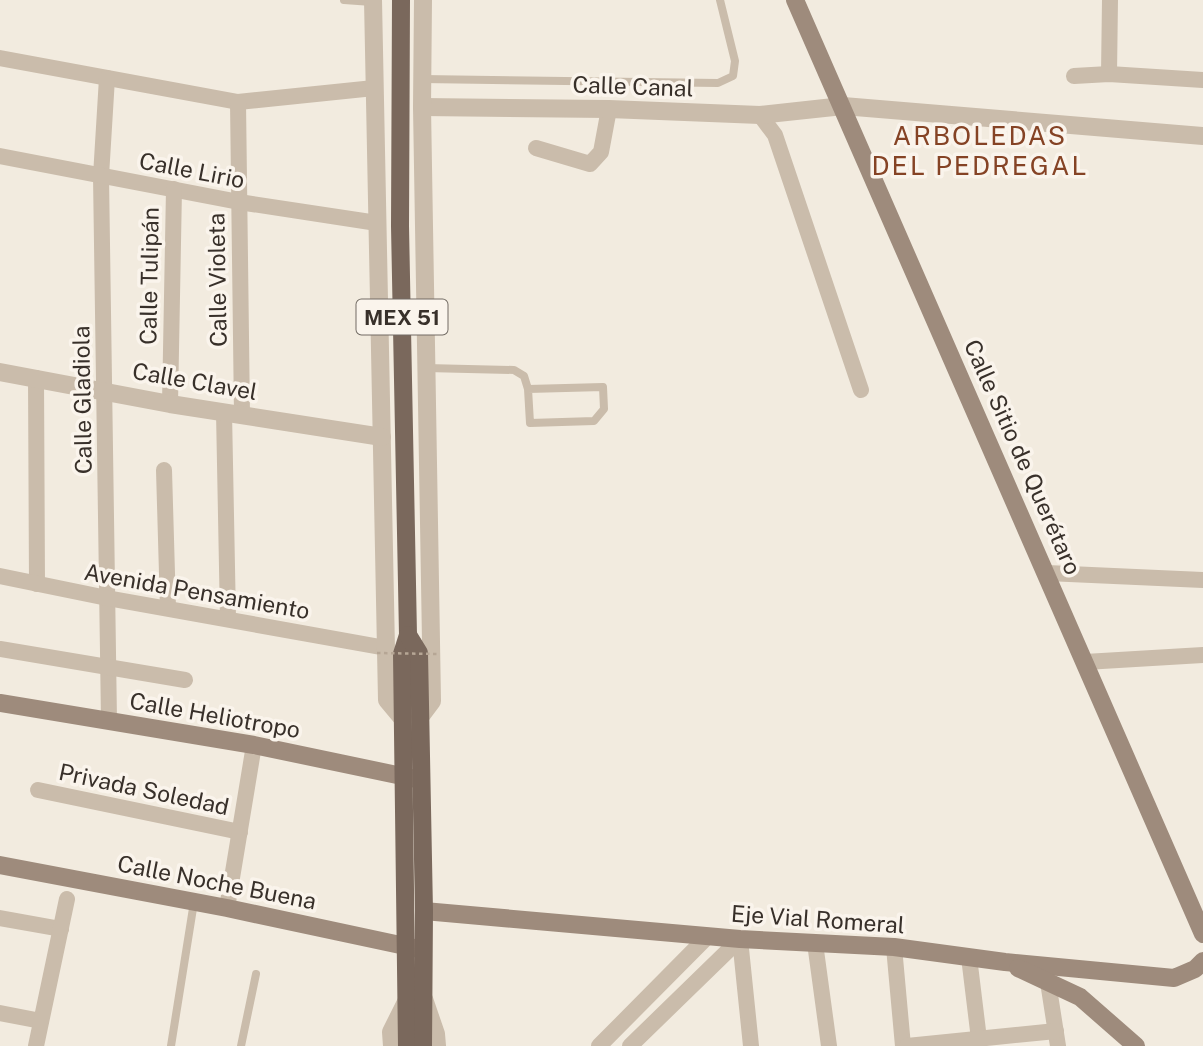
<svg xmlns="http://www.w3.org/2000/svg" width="1203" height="1046" font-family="'Public Sans',sans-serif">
<rect width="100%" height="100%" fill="#f2ebdf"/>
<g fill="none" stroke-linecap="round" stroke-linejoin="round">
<!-- service -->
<g stroke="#cabcab" stroke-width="8">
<path d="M344 0 372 2"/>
<path d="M422 79 718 83 733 76 735 61 720 0"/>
<path d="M426 368 514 370 524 376 528 389 530 423 594 421 604 409 603 387 528 389"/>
<path d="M171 1046 194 902"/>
<path d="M241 1046 256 974"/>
</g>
<!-- minor -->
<g stroke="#cabcab" stroke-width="16">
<path d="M0 58 238 102 374 88"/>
<path d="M1109 74 1110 0"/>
<path d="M1074 76 1109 74 1203 80"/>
<path d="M107 78 101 176 109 721"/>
<path d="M238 102 242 415"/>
<path d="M760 115 775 135 861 390"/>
<path d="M536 148 590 164 601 152 609 109"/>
<path d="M0 156 239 202 377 223"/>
<path d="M36 378 37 584"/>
<path d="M170 404 174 189"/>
<path d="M224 412 228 619"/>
<path d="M164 470 168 608"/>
<path d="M1047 573 1203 580"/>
<path d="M0 576 107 598 386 648"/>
<path d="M0 649 185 680"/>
<path d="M1085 662 1203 655"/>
<path d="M38 790 240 832"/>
<path d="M227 908 254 745"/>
<path d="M0 918 61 929"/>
<path d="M740 939 751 1046"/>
<path d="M815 943 829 1046"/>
<path d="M894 947 903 1046"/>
<path d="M969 957 979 1039"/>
<path d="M1048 982 1058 1046"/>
<path d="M0 1013 41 1021"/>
<path d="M36 1046 67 899"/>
<path d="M599 1046 708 936"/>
<path d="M630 1046 740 939"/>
<path d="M907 1046 1056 1031"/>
</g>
<!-- tertiary -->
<g stroke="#cabcab" stroke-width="18">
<path d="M373 0 387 700 402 718"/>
<path d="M422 107 609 109 760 115 843 106 1203 136"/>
<path d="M0 372 170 404 382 437"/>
<path d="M420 717 432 701 422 107 423 0"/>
<path d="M424 999 436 1034 437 1046"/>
<path d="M392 1046 391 1032 407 1000"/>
</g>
<!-- secondary -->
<g stroke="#9e8b7c" stroke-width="18">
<path d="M795 0 1203 934"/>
<path d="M0 703 254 745 416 779"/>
<path d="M0 865 227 908 419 949"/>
<path d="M424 911 740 939 894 947 1005 962 1174 978 1195 969 1203 961"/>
<path d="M1018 968 1080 997 1136 1046"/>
</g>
<!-- primary -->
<g stroke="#7a685c" stroke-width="18">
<path d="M401 0 400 226 408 635 402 654 407 1046"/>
<path d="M408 635 419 653 424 911 423 1046"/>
</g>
<!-- path-bridge -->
<path stroke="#b6a695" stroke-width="2.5" stroke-dasharray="3.5 3.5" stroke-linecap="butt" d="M377 653 438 654"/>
</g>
<g text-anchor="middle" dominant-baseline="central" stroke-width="7" stroke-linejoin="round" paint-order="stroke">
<!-- shield labels -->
<rect fill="#faf4ec" stroke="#726b64" stroke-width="2" x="356.5" y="299.5" width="91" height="35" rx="5"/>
<g font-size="21" font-weight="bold" fill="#38302a">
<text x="402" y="317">MEX 51</text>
</g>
<!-- street labels -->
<g font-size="23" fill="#38302a" stroke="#faf4ec">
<text transform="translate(633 86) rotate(2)">Calle Canal</text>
<text transform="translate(192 170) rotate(11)">Calle Lirio</text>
<text transform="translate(149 276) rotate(-89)">Calle Tulipán</text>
<text transform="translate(217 280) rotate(-91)">Calle Violeta</text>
<text transform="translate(195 381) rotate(10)">Calle Clavel</text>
<text transform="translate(82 400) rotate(-91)">Calle Gladiola</text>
<text transform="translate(1023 457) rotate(66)">Calle Sitio de Querétaro</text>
<text transform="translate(197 591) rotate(10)">Avenida Pensamiento</text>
<text transform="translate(215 715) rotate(10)">Calle Heliotropo</text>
<text transform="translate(144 789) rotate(12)">Privada Soledad</text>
<text transform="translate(217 882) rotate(11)">Calle Noche Buena</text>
<text transform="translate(818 919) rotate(4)">Eje Vial Romeral</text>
</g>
<!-- quarter labels -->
<g font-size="26" letter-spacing="2" fill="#854325" stroke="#faf4ec">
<text x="980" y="135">ARBOLEDAS<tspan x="980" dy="30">DEL PEDREGAL</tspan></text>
</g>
</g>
</svg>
